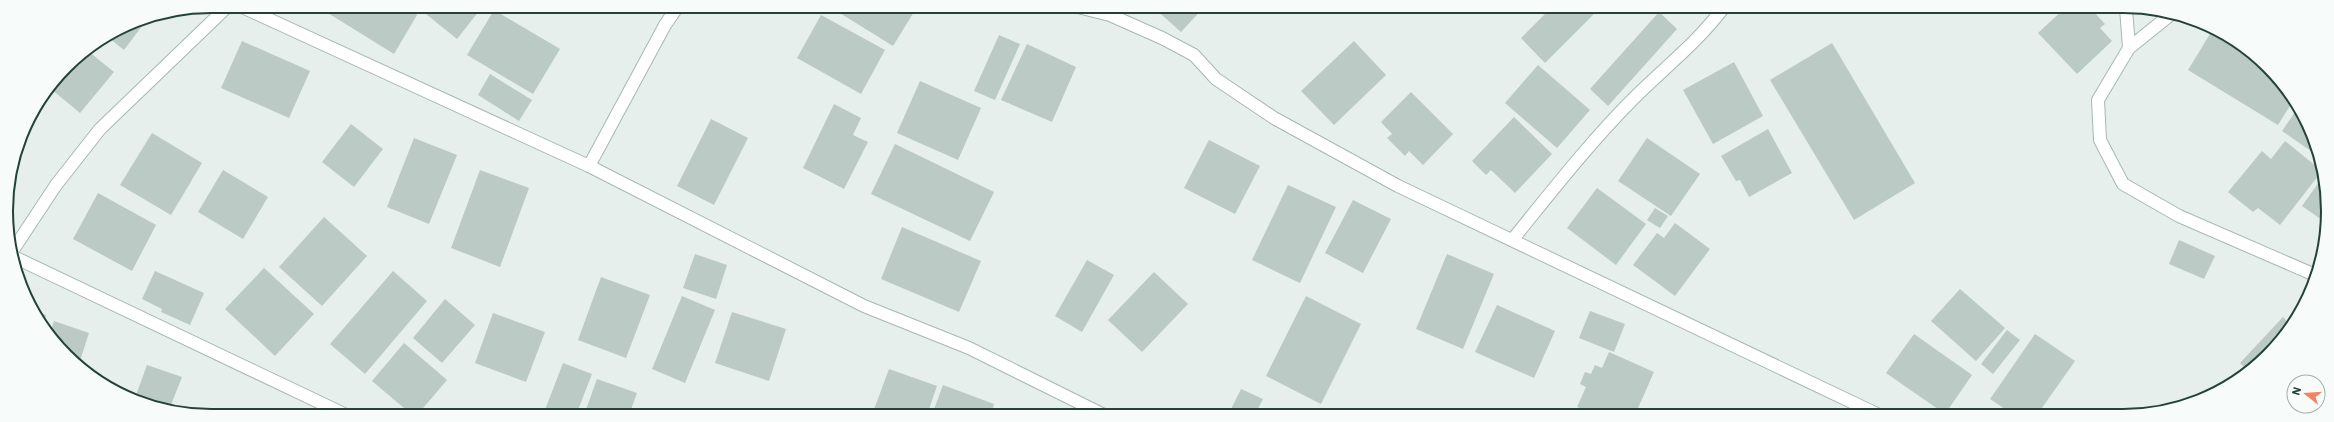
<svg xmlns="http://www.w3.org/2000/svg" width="2334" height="422" font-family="'IBM Plex Sans',sans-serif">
<rect width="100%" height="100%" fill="#e6efeb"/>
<!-- building -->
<g fill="#bbcac4">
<path d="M325 6H402L417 15 394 54 323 10Z"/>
<path d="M432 6H483L457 39 426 14Z"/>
<path d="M836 7H917L893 46 835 10Z"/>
<path d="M1153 7H1204L1181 32Z"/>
<path d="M1552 7H1601L1545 63 1521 38Z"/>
<path d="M2065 8H2081L2083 10 2090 8 2105 24 2100 28 2112 41 2077 74 2038 33Z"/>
<path d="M494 10 560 49 533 94 467 55Z"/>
<path d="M1659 12 1677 29 1608 106 1590 89Z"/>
<path d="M821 15 885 50 861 94 797 58Z"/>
<path d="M148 18 124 50 109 38 133 22Z"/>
<path d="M2213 29 2225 33 2285 86 2293 101 2278 125 2188 70Z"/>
<path d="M999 35 1020 44 995 100 974 91Z"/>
<path d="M242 41 310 71 289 118 221 88Z"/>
<path d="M1354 41 1386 75 1334 125 1301 91Z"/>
<path d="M1832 43 1915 183 1854 220 1770 80Z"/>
<path d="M1027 44 1076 67 1052 122 1001 100Z"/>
<path d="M88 51 114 72 80 113 51 89 66 66Z"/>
<path d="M1734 62 1763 116 1713 144 1683 90Z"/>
<path d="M1538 65 1590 110 1557 148 1505 103Z"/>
<path d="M490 74 532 100 519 121 478 95Z"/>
<path d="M920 81 981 108 958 160 897 133Z"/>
<path d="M1411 92 1453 134 1423 165 1409 151 1405 156 1387 138 1392 134 1381 122Z"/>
<path d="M834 104 861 118 853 135 868 142 844 189 803 168Z"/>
<path d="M2297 109 2321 158 2282 131Z"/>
<path d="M1514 117 1552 154 1515 193 1491 170 1486 175 1472 161Z"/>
<path d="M711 119 748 138 714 205 677 186Z"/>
<path d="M351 124 383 149 354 187 322 162Z"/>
<path d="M1768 129 1792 173 1749 197 1740 180 1736 181 1721 156Z"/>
<path d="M152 133 202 163 171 215 120 185Z"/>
<path d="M414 138 457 155 429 224 387 207Z"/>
<path d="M1647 138 1700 174 1671 216 1618 181Z"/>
<path d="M1209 140 1260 166 1235 214 1184 188Z"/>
<path d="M2285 141 2322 171 2280 225 2258 208 2253 212 2228 192 2262 151 2271 159Z"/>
<path d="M895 144 994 192 970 241 871 194Z"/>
<path d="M223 170 268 197 243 239 198 212Z"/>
<path d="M480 170 529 188 500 267 451 248Z"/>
<path d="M2322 178 2325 222 2302 206Z"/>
<path d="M1288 185 1336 207 1300 283 1252 260Z"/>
<path d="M1597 188 1646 224 1616 265 1567 228Z"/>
<path d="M98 193 156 225 132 271 73 239Z"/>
<path d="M1353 200 1391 219 1363 273 1325 253Z"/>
<path d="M1655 208 1668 216 1660 228 1647 220Z"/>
<path d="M324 217 367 256 322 306 279 267Z"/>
<path d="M1675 223 1710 249 1675 296 1633 265 1657 233 1664 238Z"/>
<path d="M902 227 981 261 959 312 881 279Z"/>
<path d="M2179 240 2215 256 2204 279 2169 264Z"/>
<path d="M695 254 727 265 716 299 683 288Z"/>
<path d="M1447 254 1494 274 1463 349 1416 329Z"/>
<path d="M1087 260 1114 275 1082 332 1055 316Z"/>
<path d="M264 268 314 314 275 356 225 309Z"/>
<path d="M155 271 204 293 190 325 161 312 162 309 142 299Z"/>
<path d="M393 271 427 301 365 374 330 344Z"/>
<path d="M1154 272 1188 304 1142 352 1108 320Z"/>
<path d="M601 277 650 295 626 358 578 340Z"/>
<path d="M1960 289 2005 328 1976 361 1931 321Z"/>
<path d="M682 296 715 310 685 383 652 369Z"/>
<path d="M1306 296 1361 324 1321 404 1266 376Z"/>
<path d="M445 299 475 325 442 363 413 338Z"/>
<path d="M1497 305 1555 331 1534 378 1475 352Z"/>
<path d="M1590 311 1625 324 1614 352 1579 338Z"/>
<path d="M37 312 46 315 44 323Z"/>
<path d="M732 312 786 329 769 381 715 363Z"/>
<path d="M493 313 545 332 526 382 475 363Z"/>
<path d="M2283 317 2290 325 2268 356 2247 370 2240 363Z"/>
<path d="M54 321 89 333 79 364 57 346 50 334Z"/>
<path d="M2007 330 2020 340 1993 374 1981 364Z"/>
<path d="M1914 334 1972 375 1945 414 1886 373Z"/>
<path d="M2035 334 2075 361 2037 415H2014L1990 399Z"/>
<path d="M404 343 447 380 418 414H411L372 381Z"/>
<path d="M1609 352 1654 372 1635 415H1597L1577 407 1586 387 1580 384 1585 372 1591 374 1595 365 1602 368Z"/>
<path d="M563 363 592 374 576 415H543Z"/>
<path d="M147 365 182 377 171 405 191 412 190 414 135 398Z"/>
<path d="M889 369 937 386 927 415H872Z"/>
<path d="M597 379 637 393 629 415H584Z"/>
<path d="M943 385 994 404 991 415H932Z"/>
<path d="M1241 389 1263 399 1255 415H1239L1230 411Z"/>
<path d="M695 409 709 415H693Z"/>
</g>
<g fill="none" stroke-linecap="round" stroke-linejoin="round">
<defs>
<g id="street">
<path d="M240 6 589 166 864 306 969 348 1104 415"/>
<path d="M1078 7 1110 15 1162 38 1194 55 1216 79 1274 118 1398 186 1879 415"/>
<path d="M2126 8 2129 48 2098 100 2100 140 2123 184 2179 216 2315 275"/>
<path d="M2129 48 2170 15"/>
<path d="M589 166 665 25 678 6"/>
<path d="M1513 239C1552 191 1590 142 1634 98 1664 68 1698 42 1724 7"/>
<path d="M13 250 56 185 100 129 228 6"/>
<path d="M14 257 344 414"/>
</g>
</defs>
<!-- street casing -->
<use href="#street" stroke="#a8b8b2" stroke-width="14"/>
<!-- street -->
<use href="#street" stroke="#fff" stroke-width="12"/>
</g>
<!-- crop -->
<path d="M0 0H2334V422H0ZM211 13H2123A198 198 0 0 1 2321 211V211A198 198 0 0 1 2123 409H211A198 198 0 0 1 13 211V211A198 198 0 0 1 211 13Z" fill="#f7fbf9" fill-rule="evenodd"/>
<path fill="none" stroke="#24423a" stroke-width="2" d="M211 13H2123A198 198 0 0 1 2321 211V211A198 198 0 0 1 2123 409H211A198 198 0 0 1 13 211V211A198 198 0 0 1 211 13Z"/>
<!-- north arrow -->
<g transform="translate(2306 394) rotate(287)"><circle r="19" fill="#f7fbf9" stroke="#a3b1ad"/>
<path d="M0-3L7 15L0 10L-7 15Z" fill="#f4845f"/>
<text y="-6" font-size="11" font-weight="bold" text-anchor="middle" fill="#24423a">N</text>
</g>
</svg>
